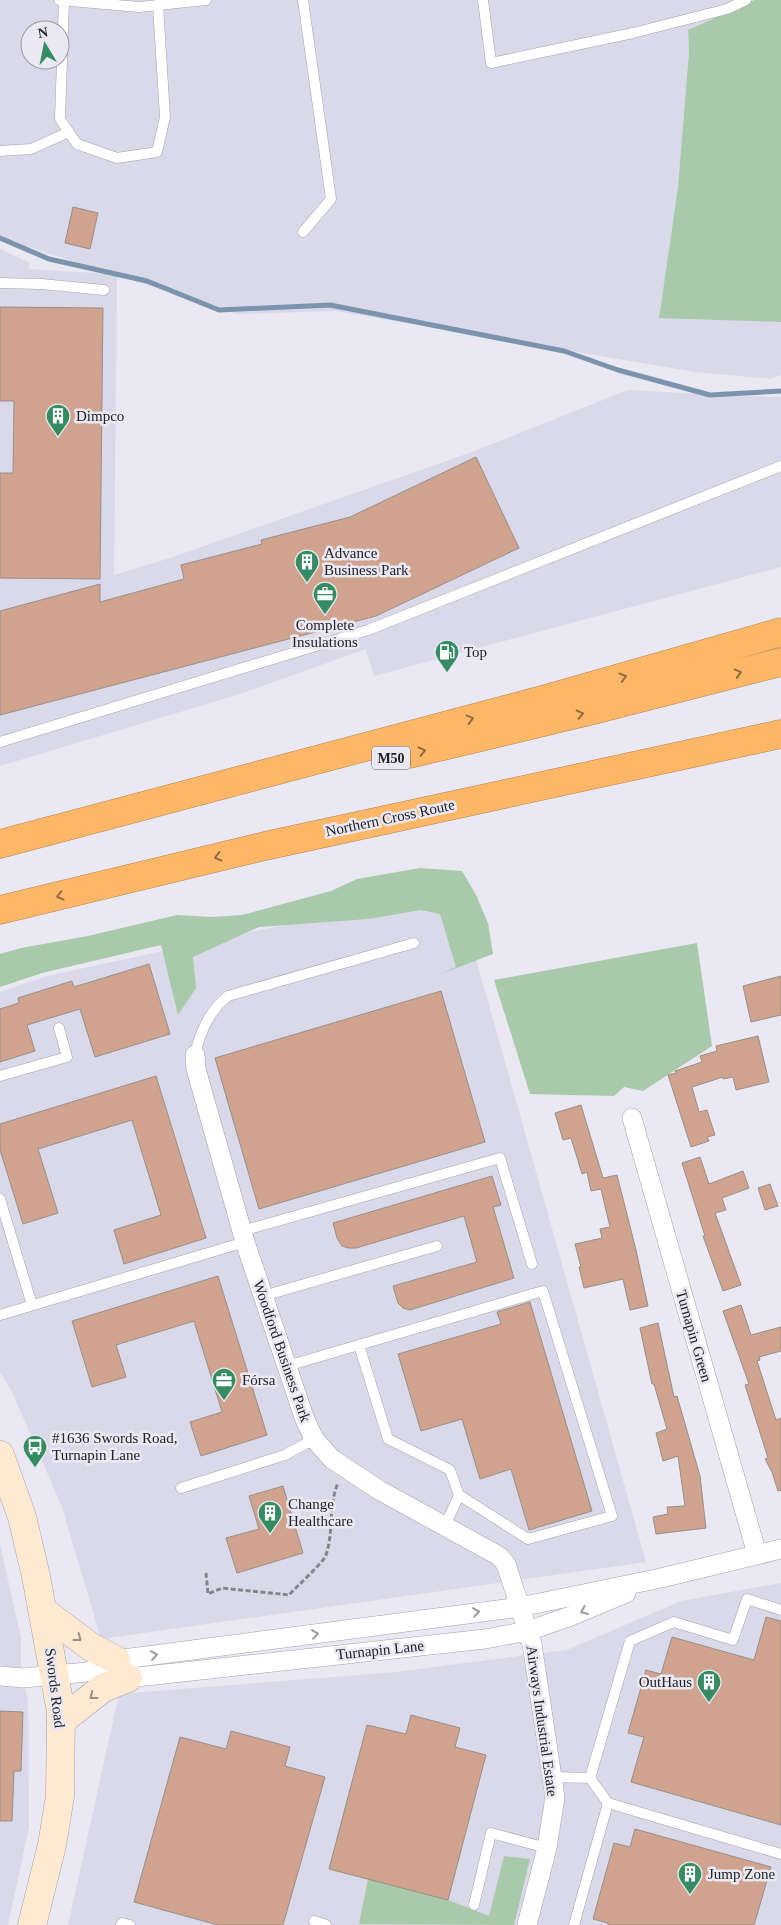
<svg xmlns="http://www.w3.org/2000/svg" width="781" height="1925" font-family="Georgia,serif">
<rect width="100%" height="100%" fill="#e9e8f3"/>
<!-- built -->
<g fill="#d9d9ea" fill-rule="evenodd">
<path d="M0 0H755L688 30 689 51 678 187 659 317 781 322V375L771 379 695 372 336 311 237 314 117 275 114 575 170 558 472 452 628 390 736 396 781 397V567L374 676 366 649 240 694 0 766V249L30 263 28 269 113 274 0 238ZM30 30H60V60H30Z"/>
<path d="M456 888 646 1562 101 1639 62 1507 12 1392 0 1372V992L47 976Z"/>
<path d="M0 1545 21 1637V1666L28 1701 29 1827 8 1925H0Z"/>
<path d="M781 1583V1925H68L119 1694 395 1672 567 1650 681 1601Z"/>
</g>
<!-- green -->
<g fill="#a9c9ab">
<path d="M755 0H781V322L659 318 678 187 689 51 688 30Z"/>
<path d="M420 868 462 871 476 895 488 923 493 954 438 975 456 967 440 914 421 910 368 919 259 927 193 957 196 988 178 1015 161 945 42 973 0 987V954L21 948 88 936 177 915 212 917 242 915 331 891 357 879Z"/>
<path d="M697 943 712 1046 643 1091 624 1087 614 1096 530 1094 494 980Z"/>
<path d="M504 1856 530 1859 514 1925 359 1924 368 1879 448 1900 489 1916Z"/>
</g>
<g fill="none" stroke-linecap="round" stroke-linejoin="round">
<!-- stream -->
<path stroke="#7b93ac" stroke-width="5" d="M0 238 49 259 147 281 219 310 330 305 564 351 618 370 710 395 781 391"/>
</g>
<!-- building -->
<g fill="#d0a38e" stroke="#988e89">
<path d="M73 207 98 213 90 249 65 243Z"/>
<path d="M0 307 103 308 100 579 0 578V473H13L14 401H0Z"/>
<path d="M476 457 519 548 376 616 0 715V611L100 584V602L184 579 181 565 262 544 261 540 350 517Z"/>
<path d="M149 964 170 1034 95 1057 80 1009 27 1025 35 1051 0 1062V1009L19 1003 18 998 72 981 74 987Z"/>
<path d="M781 976V1015L751 1022 743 986Z"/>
<path d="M441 991 485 1142 259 1209 215 1058Z"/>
<path d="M758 1036 769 1082 736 1090 733 1077 723 1079V1077L692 1087 699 1112 707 1110 715 1135 707 1137 709 1141 691 1147 668 1075 676 1073 675 1071 702 1062 700 1056 717 1051 716 1046Z"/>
<path d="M156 1076 206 1238 124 1264 114 1230 161 1215 132 1120 38 1149 58 1213 23 1224 0 1150V1124Z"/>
<path d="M581 1105 603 1178 617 1175 636 1250 648 1306 630 1310 623 1279 584 1288 579 1267H581L575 1244 602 1238 600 1229 610 1227 601 1189 591 1191 587 1172 582 1174 571 1138 563 1140 555 1113Z"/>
<path d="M700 1157 709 1184 743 1171 749 1188 722 1198 726 1210 715 1213 741 1285 723 1291 703 1236H705L682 1163Z"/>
<path d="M492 1176 501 1205 493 1207 514 1278 410 1310 403 1308 398 1303 393 1286 477 1262 464 1216 356 1248H348L342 1246 337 1238 333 1223Z"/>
<path d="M770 1184 778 1206 765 1210 758 1188Z"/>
<path d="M218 1276 267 1435 201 1456 190 1422 222 1412 194 1321 116 1345 126 1377 92 1387 72 1321Z"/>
<path d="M530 1302 592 1511 529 1530 511 1469 480 1479 462 1419 421 1431 398 1354 501 1324 497 1312Z"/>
<path d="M741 1305 751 1335 781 1327V1351L759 1357 760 1360 757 1361 776 1420 781 1418V1490L778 1491 772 1472 765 1459 768 1458 745 1385 749 1384 723 1311Z"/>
<path d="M658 1323 674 1397 677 1396 700 1476 706 1528 656 1534 653 1517 668 1514 667 1507 685 1506 678 1456 663 1461 656 1433 667 1429 654 1384H652L640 1328Z"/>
<path d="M283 1486 303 1553 237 1573 226 1538 259 1529 249 1496Z"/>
<path d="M766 1617 781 1621V1825L631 1782 644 1737 628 1733 646 1670 661 1674 672 1637 754 1660Z"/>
<path d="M0 1711 23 1712 21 1771H14L12 1821H0Z"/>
<path d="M411 1715 460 1728 455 1747 486 1755 448 1900 329 1869 367 1725 406 1734Z"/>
<path d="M231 1731 290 1747 285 1766 325 1777 283 1925H218L134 1902 180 1737 226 1749Z"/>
<path d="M635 1829 771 1867 754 1925H608V1923L593 1919 614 1843 630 1847Z"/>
</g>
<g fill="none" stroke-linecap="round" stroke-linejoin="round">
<defs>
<g id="lane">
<path d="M59 0 139 7 206 0"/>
<path d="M64 0 60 119 77 144 117 158 157 152 165 117 158 5"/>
<path d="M303 0 331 199 303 232"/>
<path d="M483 0 491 63 633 33 727 9 746 0"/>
<path d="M0 151 31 149 69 132"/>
<path d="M0 283 41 284 104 290"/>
<path d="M0 742 368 630 781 466"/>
<path d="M195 1055C200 1031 209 1011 228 996L414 943"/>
<path d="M0 1076 67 1057 59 1028"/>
<path d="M0 1199 32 1305"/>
<path d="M242 1231 500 1158 532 1264"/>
<path d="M263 1296 437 1246"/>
<path d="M0 1315 245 1242"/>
<path d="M287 1366 543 1291 612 1516 528 1539 459 1495 450 1470 388 1439 359 1345"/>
<path d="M181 1488 285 1455 314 1439"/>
<path d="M444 1528 459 1495"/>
<path d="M781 1610 747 1599 733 1640 674 1622 630 1641 590 1778 608 1803 781 1854"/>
<path d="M552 1777 590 1778"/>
<path d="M474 1905 491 1833 547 1848"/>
<path d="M314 1921 326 1925"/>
<path d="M121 1925 122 1923 130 1925"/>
<path d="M574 1925 608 1803"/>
</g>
<g id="street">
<path d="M195 1055 196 1069 245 1242 304 1417 314 1439 332 1459 379 1490 499 1556 506 1564 532 1644 555 1797 547 1848 527 1925"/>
<path d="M632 1118 757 1554"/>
<path d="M116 1675 128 1678 485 1639 528 1631 571 1616 626 1593"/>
<path d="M0 1676 23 1678 87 1672 116 1660 520 1607 661 1578 781 1549"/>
</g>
<g id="secondary">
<path d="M0 1455 22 1517 36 1576 61 1712 60 1796 52 1845 32 1925"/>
<path d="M43 1611 91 1647 116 1660"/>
<path d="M61 1721 103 1688 128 1678"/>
</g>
<g id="highway">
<path d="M410 754 594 710 781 662"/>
<path d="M0 844 542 700 781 632"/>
<path d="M0 910 265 846 781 734"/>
</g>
</defs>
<!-- lane casing -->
<use href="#lane" stroke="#a3a2ac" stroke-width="11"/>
<!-- street casing -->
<use href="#street" stroke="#a3a2ac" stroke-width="20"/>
<!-- secondary casing -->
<use href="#secondary" stroke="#a3a2ac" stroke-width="29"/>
<!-- highway casing -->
<use href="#highway" stroke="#b18250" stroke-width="29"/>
<!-- path -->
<path stroke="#85858c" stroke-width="3" stroke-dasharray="5 2.5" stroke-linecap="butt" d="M206 1573 208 1594 222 1588 289 1595C296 1587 324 1562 326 1555 334 1531 328 1506 338 1483"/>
<!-- lane -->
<use href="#lane" stroke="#fff" stroke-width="10"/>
<!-- street -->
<use href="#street" stroke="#fff" stroke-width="19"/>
<!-- secondary -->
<use href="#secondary" stroke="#ffe9d1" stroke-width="28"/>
<!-- highway -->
<use href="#highway" stroke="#feb667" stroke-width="28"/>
</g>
<!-- one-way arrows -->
<defs><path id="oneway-chevron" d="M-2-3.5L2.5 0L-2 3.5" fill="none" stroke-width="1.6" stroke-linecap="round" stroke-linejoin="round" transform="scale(1.25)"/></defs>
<g stroke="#906c46">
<use href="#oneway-chevron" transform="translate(738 673) rotate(-15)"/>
<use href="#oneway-chevron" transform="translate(623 677) rotate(-16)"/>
<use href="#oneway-chevron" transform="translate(580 714) rotate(-13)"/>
<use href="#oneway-chevron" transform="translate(470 719) rotate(-15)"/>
<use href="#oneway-chevron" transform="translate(422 751) rotate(-13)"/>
<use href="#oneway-chevron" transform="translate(218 857) rotate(166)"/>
<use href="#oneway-chevron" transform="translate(60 896) rotate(166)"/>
</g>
<g stroke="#9c9c9d">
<use href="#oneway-chevron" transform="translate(584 1611) rotate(157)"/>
<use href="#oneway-chevron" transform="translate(476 1612) rotate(-8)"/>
<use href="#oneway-chevron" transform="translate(315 1634) rotate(-8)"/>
<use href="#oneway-chevron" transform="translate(154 1655) rotate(-8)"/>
</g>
<g stroke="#9c8f84">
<use href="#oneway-chevron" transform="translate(78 1638) rotate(37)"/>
<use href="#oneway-chevron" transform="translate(93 1696) rotate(142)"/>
</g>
<!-- icons -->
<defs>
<symbol id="building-pin" viewBox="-11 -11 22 30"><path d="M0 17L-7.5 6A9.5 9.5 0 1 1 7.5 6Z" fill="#348c60" stroke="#e9e8f3"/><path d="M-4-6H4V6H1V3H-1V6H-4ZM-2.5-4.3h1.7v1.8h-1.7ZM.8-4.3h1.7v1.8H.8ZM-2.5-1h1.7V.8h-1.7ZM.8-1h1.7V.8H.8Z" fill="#fff"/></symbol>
<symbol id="office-pin" viewBox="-11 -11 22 30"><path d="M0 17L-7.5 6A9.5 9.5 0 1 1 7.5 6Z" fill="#348c60" stroke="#e9e8f3"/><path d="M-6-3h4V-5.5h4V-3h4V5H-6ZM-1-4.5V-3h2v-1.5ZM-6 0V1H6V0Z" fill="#fff"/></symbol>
<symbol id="fuel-pin" viewBox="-11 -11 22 30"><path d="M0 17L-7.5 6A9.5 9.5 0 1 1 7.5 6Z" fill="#348c60" stroke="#e9e8f3"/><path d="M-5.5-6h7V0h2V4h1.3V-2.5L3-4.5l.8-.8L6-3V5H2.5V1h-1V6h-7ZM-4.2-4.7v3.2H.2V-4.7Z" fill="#fff"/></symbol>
<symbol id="bus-pin" viewBox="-11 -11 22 30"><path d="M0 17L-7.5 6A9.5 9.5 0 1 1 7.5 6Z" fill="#348c60" stroke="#e9e8f3"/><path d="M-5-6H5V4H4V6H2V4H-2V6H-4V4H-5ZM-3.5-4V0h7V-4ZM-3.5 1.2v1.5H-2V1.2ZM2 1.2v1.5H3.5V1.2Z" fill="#fff"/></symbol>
</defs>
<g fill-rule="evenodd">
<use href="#building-pin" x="44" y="402" width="28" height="38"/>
<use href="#building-pin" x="293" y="548" width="28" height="38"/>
<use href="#office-pin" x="311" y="580" width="28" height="38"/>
<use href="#fuel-pin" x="433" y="638" width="28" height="38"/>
<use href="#office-pin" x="210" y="1366" width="28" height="38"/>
<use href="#bus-pin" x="21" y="1433" width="28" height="38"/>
<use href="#building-pin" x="256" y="1499" width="28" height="38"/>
<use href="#building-pin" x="695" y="1668" width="28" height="38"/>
<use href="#building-pin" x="676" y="1860" width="28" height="38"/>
</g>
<g text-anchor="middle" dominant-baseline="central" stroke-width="5" stroke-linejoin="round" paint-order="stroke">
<!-- shield labels -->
<rect fill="#e9e8f3" stroke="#5e5d63" stroke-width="1" x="372" y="746.5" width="38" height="23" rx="4"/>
<g font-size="14" font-weight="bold" fill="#222225">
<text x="391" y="758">M50</text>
</g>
<!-- poi labels -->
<g font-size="15" fill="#222225" stroke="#e9e8f3" text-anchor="start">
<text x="76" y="416">Dimpco</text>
<text x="324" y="553">Advance<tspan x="324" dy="17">Business Park</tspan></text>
<text x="325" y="625" text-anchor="middle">Complete<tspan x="325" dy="17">Insulations</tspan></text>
<text x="464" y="652">Top</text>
<text x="242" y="1380">Fórsa</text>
<text x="52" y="1438">#1636 Swords Road,<tspan x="52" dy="17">Turnapin Lane</tspan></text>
<text x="288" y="1504">Change<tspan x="288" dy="17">Healthcare</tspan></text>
<text x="692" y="1682" text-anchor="end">OutHaus</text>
<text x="708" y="1874">Jump Zone</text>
</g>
<!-- street labels -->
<g font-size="15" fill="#222225" stroke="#e9e8f3">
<text transform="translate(390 818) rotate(-12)">Northern Cross Route</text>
<text transform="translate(694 1336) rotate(74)">Turnapin Green</text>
<text transform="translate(282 1351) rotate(71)">Woodford Business Park</text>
<text transform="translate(380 1650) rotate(-6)">Turnapin Lane</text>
<text transform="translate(55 1688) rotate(83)">Swords Road</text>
<text transform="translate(542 1721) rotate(82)">Airways Industrial Estate</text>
</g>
</g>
<!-- north arrow -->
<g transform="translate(45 45) rotate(350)"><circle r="24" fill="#e9e8f3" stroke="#9999a1"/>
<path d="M0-4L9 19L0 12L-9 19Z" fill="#348c60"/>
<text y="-8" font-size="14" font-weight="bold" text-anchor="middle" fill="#222225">N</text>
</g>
</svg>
